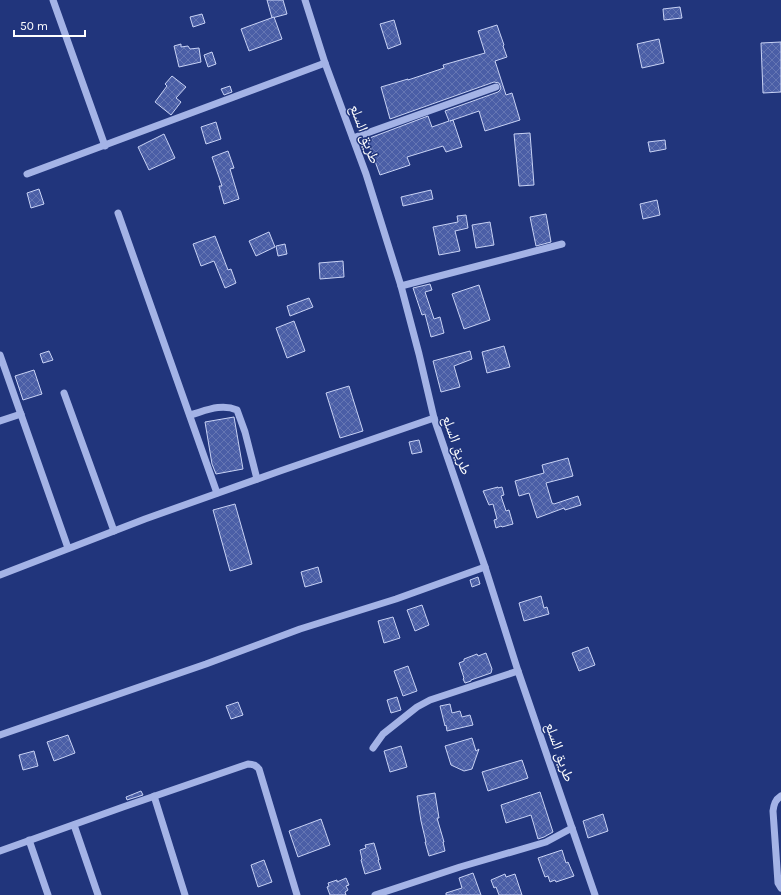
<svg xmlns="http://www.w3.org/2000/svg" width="781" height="895" font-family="Karla,'Noto Naskh Arabic',sans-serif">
<defs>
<pattern id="building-cross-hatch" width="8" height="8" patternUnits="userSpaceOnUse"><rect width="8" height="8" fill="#4a5ea6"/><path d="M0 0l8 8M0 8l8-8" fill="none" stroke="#6576b3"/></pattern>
</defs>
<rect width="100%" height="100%" fill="#21357c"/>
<!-- building -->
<g fill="url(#building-cross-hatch)" stroke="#c8d2f5">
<path d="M267 0H283L287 14 272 18Z"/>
<path d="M680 7 682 18 664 20 663 9Z"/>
<path d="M202 14 205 23 193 27 190 17Z"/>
<path d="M274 17 282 39 249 51 241 29Z"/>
<path d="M394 20 401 44 388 49 380 24Z"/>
<path d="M497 25 504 45 503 46 507 57 495 61 506 95 512 93 520 120 485 131 479 111 450 121 453 120 462 147 446 152 443 146 407 157 410 165 380 175 367 139 428 116 432 127 449 121 445 111 498 92 500 90 501 88 499 83 494 82 390 119 381 87 408 79V80L444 68 443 65 485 53 478 31Z"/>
<path d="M659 39 664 63 642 68 637 44Z"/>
<path d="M781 42V92L763 93 761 43Z"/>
<path d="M181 44V47L188 46 190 49 199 48 201 62 179 67 174 46Z"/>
<path d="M212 52 216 64 208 67 204 55Z"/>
<path d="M172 76 186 87 176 98 181 102 171 115 155 102 167 86 165 84Z"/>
<path d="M230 86 232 92 224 95 221 89Z"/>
<path d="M216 122 221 139 206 144 201 127Z"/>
<path d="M530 133 534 185 519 186 514 134Z"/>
<path d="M164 134 175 158 149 170 138 147Z"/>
<path d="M665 140 666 149 650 152 648 142Z"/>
<path d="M228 151 234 168 230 169 239 199 224 204 219 186H222L212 157Z"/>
<path d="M39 189 44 204 31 208 27 193Z"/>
<path d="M431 190 433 199 403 206 401 197Z"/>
<path d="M657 200 660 215 643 219 640 204Z"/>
<path d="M546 214 551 242 536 246 530 217Z"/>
<path d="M466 215 468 228 455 231 460 251 439 255 433 227 458 222 457 216Z"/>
<path d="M490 222 494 245 476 248 472 225Z"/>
<path d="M269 232 275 247 256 256 249 241Z"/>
<path d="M215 236 228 270 231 269 236 283 225 288 214 261 201 266 193 244Z"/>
<path d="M285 244 287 254 278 256 276 246Z"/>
<path d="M343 261 344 277 320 279 319 263Z"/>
<path d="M430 284 432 290 425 292 434 319 440 317 444 333 431 337 425 314 422 315 413 288Z"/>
<path d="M479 285 490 320 464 329 452 294Z"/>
<path d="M309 298 313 307 290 316 287 306Z"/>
<path d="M294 321 305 351 287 358 276 328Z"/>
<path d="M504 346 510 367 487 373 482 352Z"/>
<path d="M49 351 53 360 43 363 40 354Z"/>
<path d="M470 351 472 359 454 366 460 387 441 392 433 361Z"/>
<path d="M34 370 42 394 23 400 15 376Z"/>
<path d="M349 386 363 431 340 438 326 393Z"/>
<path d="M234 417 243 469 216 474 212 464 205 422Z"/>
<path d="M419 440 422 452 412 454 409 442Z"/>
<path d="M568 458 573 476 546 483 552 503 554 504 578 496 581 505 565 510 564 508 537 518 529 493 519 496 515 481 544 473 542 465Z"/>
<path d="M498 487V488L502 487 504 495 501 496 506 511 509 510 513 524 502 527 501 526 496 528 494 520 497 519 493 504 489 505 483 491Z"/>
<path d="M235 504 252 564 230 571 213 510Z"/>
<path d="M318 567 322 582 305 587 301 572Z"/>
<path d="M478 577 480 584 472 587 470 580Z"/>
<path d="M541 596 544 608 547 607 549 614 524 621 519 603Z"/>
<path d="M422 605 429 625 415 631 407 610Z"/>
<path d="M393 617 400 638 384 643 378 621Z"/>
<path d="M588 647 595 665 579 671 572 653Z"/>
<path d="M486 653 492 669 491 673 471 680V681L465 683 463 679 464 678 459 663 464 661V659L477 654 478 656Z"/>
<path d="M408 666 417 691 403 696 394 671Z"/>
<path d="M397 697 401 710 391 713 387 700Z"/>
<path d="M238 702 243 715 231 719 226 706Z"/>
<path d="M450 704 452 713 460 711 462 717 470 715 473 725 447 731 446 725 445 726 440 706Z"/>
<path d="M68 735 75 753 54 761 47 742Z"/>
<path d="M472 738 476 751 479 749 472 769 464 771 451 765 445 746Z"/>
<path d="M401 746 407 767 390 772 384 751Z"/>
<path d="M34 751 38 766 23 770 19 755Z"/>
<path d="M522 760 528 778 488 791 482 772Z"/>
<path d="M141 791 143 795 127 800 126 797Z"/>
<path d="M540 792 553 832 544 837 538 839 531 815 506 823 501 805Z"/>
<path d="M435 793 439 818H437L444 842H443L445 851 429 856 425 842H426L421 821 417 796Z"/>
<path d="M603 814 608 831 588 838 583 821Z"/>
<path d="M321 819 330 845 298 857 289 831Z"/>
<path d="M374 843 379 860H378L381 869 365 874 361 860 362 859 360 850 366 848 365 845Z"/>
<path d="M562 850 566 863 568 862 574 876 556 882 555 880 550 882 548 876 545 877 538 858Z"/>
<path d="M264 860 272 882 258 887 251 865Z"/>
<path d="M473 873 481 895H446V893L462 888 459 878Z"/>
<path d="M505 874 506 877 515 874 522 895H499L496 887 494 888 491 880Z"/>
<path d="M346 878 349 885 346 886 348 890 345 892 346 895H330L327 887 329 886 328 883 337 880V882Z"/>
</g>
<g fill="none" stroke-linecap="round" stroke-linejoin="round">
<!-- minor -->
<g stroke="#a4b3e6" stroke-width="7">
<path d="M53 0 105 146"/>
<path d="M305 0 325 63 366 174 401 286 419 354 434 418 485 567 518 671 595 895"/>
<path d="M353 138 496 87"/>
<path d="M27 174 325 63"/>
<path d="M118 213 217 493"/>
<path d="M401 286 562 244"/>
<path d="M0 355 68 548"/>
<path d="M64 393 114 531"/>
<path d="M190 415C205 411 221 403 237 410L245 432 257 479"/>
<path d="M0 421 21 414"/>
<path d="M0 575 145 519 280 471 434 418"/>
<path d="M0 735 206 664 300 629 396 599 485 567"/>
<path d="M373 748 383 734 417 707 430 700 518 671"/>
<path d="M154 796 185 895"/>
<path d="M781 796C775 800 774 804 773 811L778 883 781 888"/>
<path d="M74 825 98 895"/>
<path d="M29 840 48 895"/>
<path d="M0 851 123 807 248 764C253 764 256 765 259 769L297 895"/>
<path d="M375 895 460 867 546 842 572 828"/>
</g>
</g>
<g text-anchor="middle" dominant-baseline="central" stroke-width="3" stroke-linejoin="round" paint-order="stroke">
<!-- street labels -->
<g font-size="15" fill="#fff" stroke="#21357c">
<text transform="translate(365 134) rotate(70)">طريق السلع</text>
<text transform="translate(457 445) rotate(71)">طريق السلع</text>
<text transform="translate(560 752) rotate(71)">طريق السلع</text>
</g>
</g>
<!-- scale -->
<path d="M14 30v6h71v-6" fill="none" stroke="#ffffff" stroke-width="2"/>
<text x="20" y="30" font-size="12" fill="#ffffff" stroke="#21357c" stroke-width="3" paint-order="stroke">50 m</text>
</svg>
